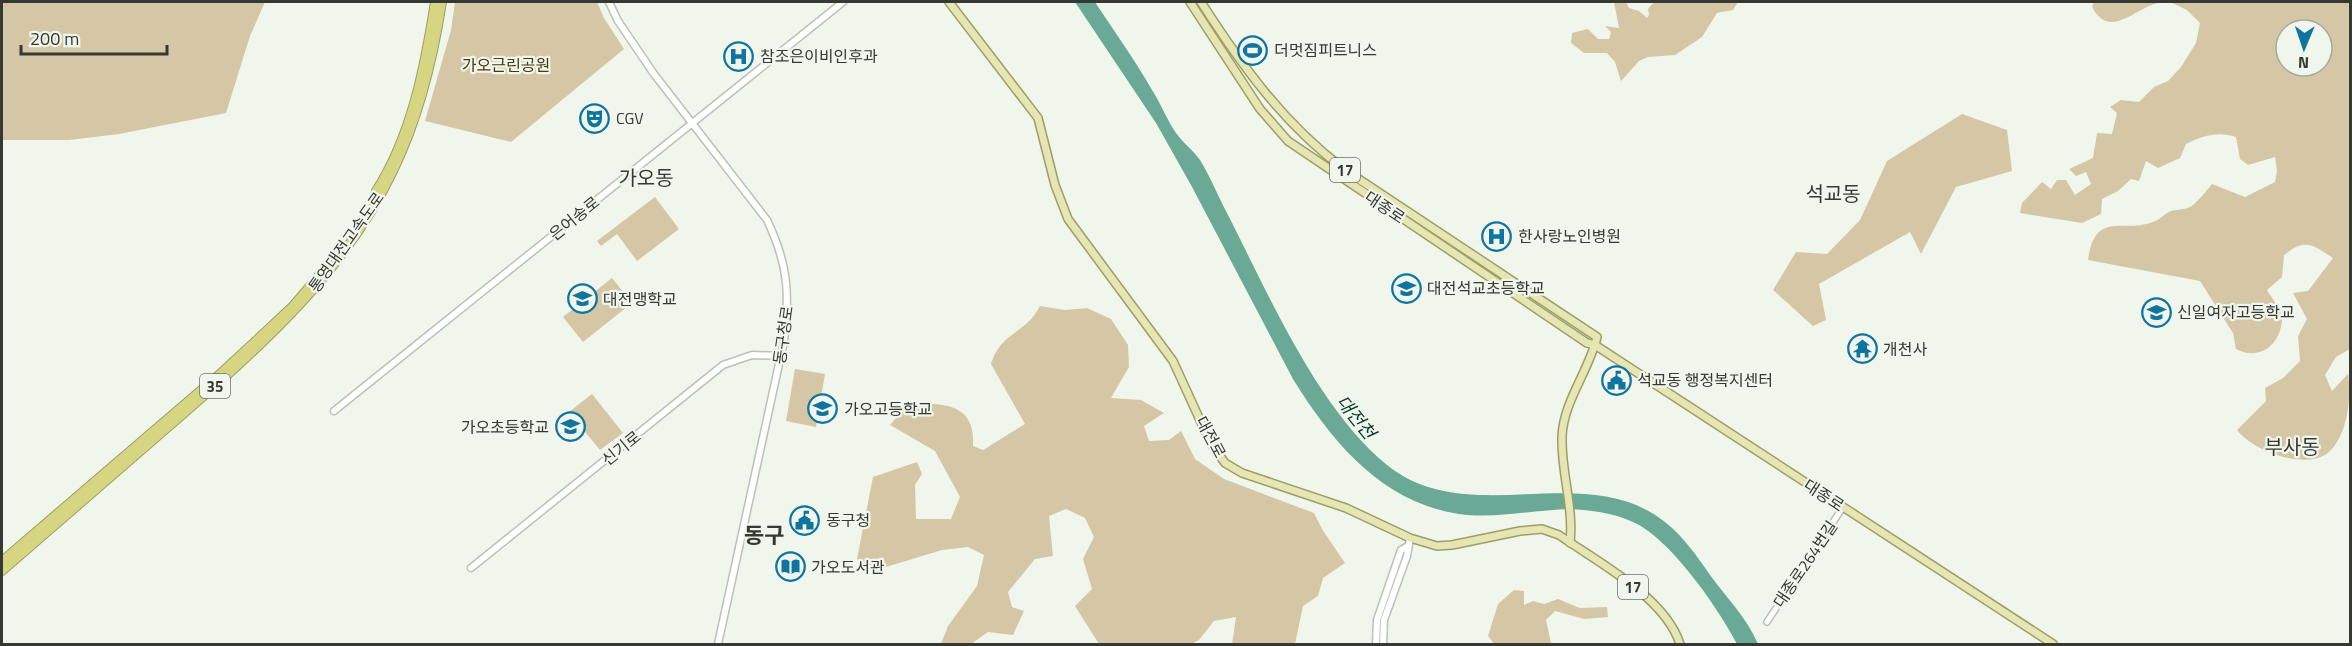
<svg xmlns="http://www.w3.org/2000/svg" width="2352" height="646" font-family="'Titillium Web','Noto Sans KR',sans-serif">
<rect width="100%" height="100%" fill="#f0f6eb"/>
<!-- green -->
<g fill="#d5c7a5" fill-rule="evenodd">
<path d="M2 2H265L250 36 226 113 119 134 69 140H3Z"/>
<path d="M455 2H597L604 18 624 49 511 142 425 121 451 30Z"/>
<path d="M1614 2H1626L1629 8 1639 11 1647 18 1649 15 1648 9 1654 2H1738L1733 10 1717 13 1702 37 1675 55 1648 57 1639 61 1621 81 1615 62 1607 53H1584L1571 43 1572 33 1588 29 1598 39H1609L1611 32 1605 26 1619 28Z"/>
<path d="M2094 2H2163C2136 5 2111 42 2092 7Z"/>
<path d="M2170 2H2350V349L2336 357 2325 375 2332 391 2348 374C2352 397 2347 436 2329 452 2306 472 2252 450 2237 430L2266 401 2265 388 2283 378 2300 361 2298 336 2307 319 2293 293 2308 291 2333 258C2312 244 2305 238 2284 255L2282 277 2267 290C2272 299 2282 309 2282 320 2280 346 2259 361 2236 349L2233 333 2200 281 2088 260C2095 208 2125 235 2155 221 2161 219 2165 213 2171 211 2178 209 2188 210 2193 205 2200 199 2206 191 2212 184L2245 197 2275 182 2277 171 2275 157 2248 165 2240 159 2236 137C2217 131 2203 136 2186 144L2180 158 2158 168 2146 161 2139 181 2131 179 2118 191 2102 199 2101 214 2082 223 2020 213 2022 203 2042 182 2051 189 2057 180H2066L2075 195 2091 184 2086 172 2076 176 2069 169 2093 158 2097 133 2112 134 2117 113 2110 107 2121 100 2139 102 2154 87 2168 81 2181 67 2196 43 2200 23 2187 10ZM2286 30H2322V66H2286Z"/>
<path d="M1962 114 2007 130 2012 171 1956 187 1921 254 1910 232 1819 284 1826 320 1813 326 1773 290 1796 252 1827 254 1860 220 1887 161Z"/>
<path d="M655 197 679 229 637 261 617 234 601 246 597 241Z"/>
<path d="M612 278 632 303 583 342 563 317Z"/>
<path d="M1040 306 1065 310 1087 308 1111 319 1128 345 1129 367 1111 398 1141 400 1164 413 1144 426 1149 441 1169 440 1181 431 1195 459 1224 479 1314 513 1322 529 1345 563 1323 578 1318 596 1303 606 1295 644H1232L1236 617 1214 621 1199 640 1191 644H1099L1075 606 1092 589 1083 559 1094 537 1085 518 1066 509 1049 516 1053 556 1035 559 1008 592 1012 607 1024 611 1013 635 988 632 971 644H941L948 626 977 586 984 555 968 547 942 550 876 570 857 559 873 477 917 462 922 474 915 485 916 519H951L960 497 935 451 890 425 908 404C942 403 976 402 973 446L983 450 1025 424 991 364C1001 331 1026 334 1040 306Z"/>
<path d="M795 369 825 374 816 427 786 421Z"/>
<path d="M592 394 623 433 600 450 569 412Z"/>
<path d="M1514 590 1524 591V605L1533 601 1544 604 1558 599 1580 608 1607 607 1608 617 1584 619 1555 611 1546 620 1551 643 1564 644H1494L1488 636 1498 604Z"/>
</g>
<!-- water -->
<path fill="#6aa995" d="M1075 2H1095C1114 31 1135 60 1152 90 1161 104 1167 120 1176 133 1183 143 1193 150 1200 160 1210 176 1218 196 1227 213 1268 293 1317 408 1387 465 1469 531 1584 458 1665 522 1683 536 1697 556 1710 575 1726 597 1747 618 1758 644H1737C1719 609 1670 538 1633 522 1614 513 1591 510 1570 509 1534 510 1495 519 1459 514 1381 502 1332 442 1293 379L1191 185 1156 123Z"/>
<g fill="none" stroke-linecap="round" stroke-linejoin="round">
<defs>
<path id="tertiary" d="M1767 622 1843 507"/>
<g id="secondary">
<path d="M609 2 618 21 654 74 767 220C788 264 790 293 784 341L718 644"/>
<path d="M334 411 843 2"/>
<path d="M471 568 723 365 752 355 781 356"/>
<path d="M1376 644 1377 620 1401 550 1408 546"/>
<path d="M1383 644 1384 620 1407 556 1410 538"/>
</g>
<g id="primary">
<path d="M949 2 1038 118 1055 185 1068 219 1173 361 1210 442 1225 463 1242 473 1346 508 1410 538 1437 546 1452 545 1520 531 1542 529 1559 535C1599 563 1665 597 1680 644"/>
<path d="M1190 2 1260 109 1288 141 1587 343 1595 345 2053 644"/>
<path d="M1201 2C1243 67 1282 122 1345 170L1597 337C1589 371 1563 402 1562 437 1561 473 1574 507 1570 543"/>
</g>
<g id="motorway">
<path d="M376 191C412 135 425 65 435 2"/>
<path d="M2 561 221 373 292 307 321 273"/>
<path d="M2 571C57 523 112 476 167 428 254 352 342 278 393 171 419 118 433 60 442 2"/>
</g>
</defs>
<!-- tertiary casing -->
<use href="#tertiary" stroke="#bcc1b7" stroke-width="8"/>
<!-- secondary casing -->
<use href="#secondary" stroke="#bcc1b7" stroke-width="9"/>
<!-- primary casing -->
<use href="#primary" stroke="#9d9e67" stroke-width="10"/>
<!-- motorway casing -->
<use href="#motorway" stroke="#9d9e67" stroke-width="10"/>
<!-- tertiary -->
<use href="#tertiary" stroke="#fff" stroke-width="5"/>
<!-- secondary -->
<use href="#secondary" stroke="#fff" stroke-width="6"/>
<!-- primary -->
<use href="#primary" stroke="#e6e6b4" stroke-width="7"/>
<!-- motorway -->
<use href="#motorway" stroke="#d5d582" stroke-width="8"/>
</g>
<!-- icons -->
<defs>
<symbol id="stadium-ring" viewBox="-11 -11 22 22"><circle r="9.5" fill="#f0f6eb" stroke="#0f74a0" stroke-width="1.5"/><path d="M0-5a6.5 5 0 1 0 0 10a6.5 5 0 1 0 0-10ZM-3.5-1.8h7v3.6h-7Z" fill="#0f74a0"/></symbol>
<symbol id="hospital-ring" viewBox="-11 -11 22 22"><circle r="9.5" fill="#f0f6eb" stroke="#0f74a0" stroke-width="1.5"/><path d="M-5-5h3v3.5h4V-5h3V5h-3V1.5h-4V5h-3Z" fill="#0f74a0"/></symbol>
<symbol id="theatre-ring" viewBox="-11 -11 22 22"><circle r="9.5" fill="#f0f6eb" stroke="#0f74a0" stroke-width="1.5"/><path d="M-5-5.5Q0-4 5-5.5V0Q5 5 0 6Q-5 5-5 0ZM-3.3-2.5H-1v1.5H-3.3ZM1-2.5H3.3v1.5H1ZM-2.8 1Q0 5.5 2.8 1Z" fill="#0f74a0"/></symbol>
<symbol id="school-ring" viewBox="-11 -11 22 22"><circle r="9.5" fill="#f0f6eb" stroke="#0f74a0" stroke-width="1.5"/><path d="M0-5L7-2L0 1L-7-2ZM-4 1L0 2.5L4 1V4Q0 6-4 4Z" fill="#0f74a0"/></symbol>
<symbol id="temple-ring" viewBox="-11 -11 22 22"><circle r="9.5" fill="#f0f6eb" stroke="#0f74a0" stroke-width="1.5"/><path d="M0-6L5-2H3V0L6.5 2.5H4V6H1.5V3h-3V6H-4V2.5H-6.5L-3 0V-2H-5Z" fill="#0f74a0"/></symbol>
<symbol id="civic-ring" viewBox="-11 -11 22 22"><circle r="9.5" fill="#f0f6eb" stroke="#0f74a0" stroke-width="1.5"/><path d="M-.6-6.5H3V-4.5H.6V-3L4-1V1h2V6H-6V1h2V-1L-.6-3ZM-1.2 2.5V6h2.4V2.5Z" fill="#0f74a0"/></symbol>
<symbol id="library-ring" viewBox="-11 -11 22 22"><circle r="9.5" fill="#f0f6eb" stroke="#0f74a0" stroke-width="1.5"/><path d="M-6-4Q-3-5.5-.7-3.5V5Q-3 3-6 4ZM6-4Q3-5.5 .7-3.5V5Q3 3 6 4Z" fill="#0f74a0"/></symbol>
</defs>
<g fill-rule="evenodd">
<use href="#stadium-ring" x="1236" y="34" width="33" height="33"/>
<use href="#hospital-ring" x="722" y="40" width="33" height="33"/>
<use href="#theatre-ring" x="578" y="102" width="33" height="33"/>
<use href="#hospital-ring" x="1480" y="220" width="33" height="33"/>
<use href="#school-ring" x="1390" y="272" width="33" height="33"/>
<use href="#school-ring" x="566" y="282" width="33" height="33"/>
<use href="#school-ring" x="2140" y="296" width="33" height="33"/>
<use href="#temple-ring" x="1846" y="332" width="33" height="33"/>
<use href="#civic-ring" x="1600" y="364" width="33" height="33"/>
<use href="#school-ring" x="806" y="392" width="33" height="33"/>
<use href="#school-ring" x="554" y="410" width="33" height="33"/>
<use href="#civic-ring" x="788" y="504" width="33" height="33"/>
<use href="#library-ring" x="774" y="550" width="33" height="33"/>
</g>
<g text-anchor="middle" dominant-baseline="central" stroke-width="4.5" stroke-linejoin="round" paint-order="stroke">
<!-- shield labels -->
<g fill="#f0f6eb" stroke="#6e716b" stroke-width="1.5">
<rect x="1330" y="158" width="30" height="24" rx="4.5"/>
<rect x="200" y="374" width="30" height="24" rx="4.5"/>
<rect x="1618" y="575" width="30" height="24" rx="4.5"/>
</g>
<g font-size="15" font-weight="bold" fill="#363834">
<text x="1345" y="170">17</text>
<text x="215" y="386">35</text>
<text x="1633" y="587">17</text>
</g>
<!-- poi labels -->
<g font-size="16" fill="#363834" stroke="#f0f6eb" text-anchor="start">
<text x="1274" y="50">더멋짐피트니스</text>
<text x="760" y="56">참조은이비인후과</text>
<text x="616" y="118">CGV</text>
<text x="1518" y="236">한사랑노인병원</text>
<text x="1427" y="288">대전석교초등학교</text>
<text x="603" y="299">대전맹학교</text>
<text x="2177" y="312">신일여자고등학교</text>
<text x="1883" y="349">개천사</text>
<text x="1637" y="380">석교동 행정복지센터</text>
<text x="844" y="409">가오고등학교</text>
<text x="549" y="427" text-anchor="end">가오초등학교</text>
<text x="826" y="520">동구청</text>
<text x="811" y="567">가오도서관</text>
</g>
<!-- park labels -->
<g font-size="16" fill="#48380f" stroke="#f0f6eb">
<text x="506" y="65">가오근린공원</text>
</g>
<!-- street labels -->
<g font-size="16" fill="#363834" stroke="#f0f6eb">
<text transform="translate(1385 207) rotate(34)">대종로</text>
<text transform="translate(574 218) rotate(-39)">은어송로</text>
<text transform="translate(346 242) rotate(-55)">통영대전고속도로</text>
<text transform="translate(783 335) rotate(-82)">동구청로</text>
<text transform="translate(1211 437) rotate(62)">대전로</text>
<text transform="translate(621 448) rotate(-39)">신기로</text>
<text transform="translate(1824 495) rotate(33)">대종로</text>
<text transform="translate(1805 564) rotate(-56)">대종로264번길</text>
</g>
<!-- water labels -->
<g font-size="18" font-style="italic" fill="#00392c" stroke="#f0f6eb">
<text transform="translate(1356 417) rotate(51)">대전천</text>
</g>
<!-- quarter labels -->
<g font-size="20" fill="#363834" stroke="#f0f6eb">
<text x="646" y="177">가오동</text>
<text x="1833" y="193">석교동</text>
<text x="2292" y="446">부사동</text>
</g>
<!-- district labels -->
<g font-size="22" font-weight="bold" fill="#363834" stroke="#f0f6eb">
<text x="764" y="535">동구</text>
</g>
</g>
<!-- border -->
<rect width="2352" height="646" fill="none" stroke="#363834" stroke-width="6"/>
<!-- north arrow -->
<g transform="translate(2304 48) rotate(182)"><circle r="28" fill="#f0f6eb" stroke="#a6aaa2" stroke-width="1.5"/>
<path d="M0-4.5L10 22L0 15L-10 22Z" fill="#0f74a0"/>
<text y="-9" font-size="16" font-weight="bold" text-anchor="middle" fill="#363834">N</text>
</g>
<!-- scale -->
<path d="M21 45v9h146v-9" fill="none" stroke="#363834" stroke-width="3"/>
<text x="30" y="45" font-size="18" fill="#363834" stroke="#f0f6eb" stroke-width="4.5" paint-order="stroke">200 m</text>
</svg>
